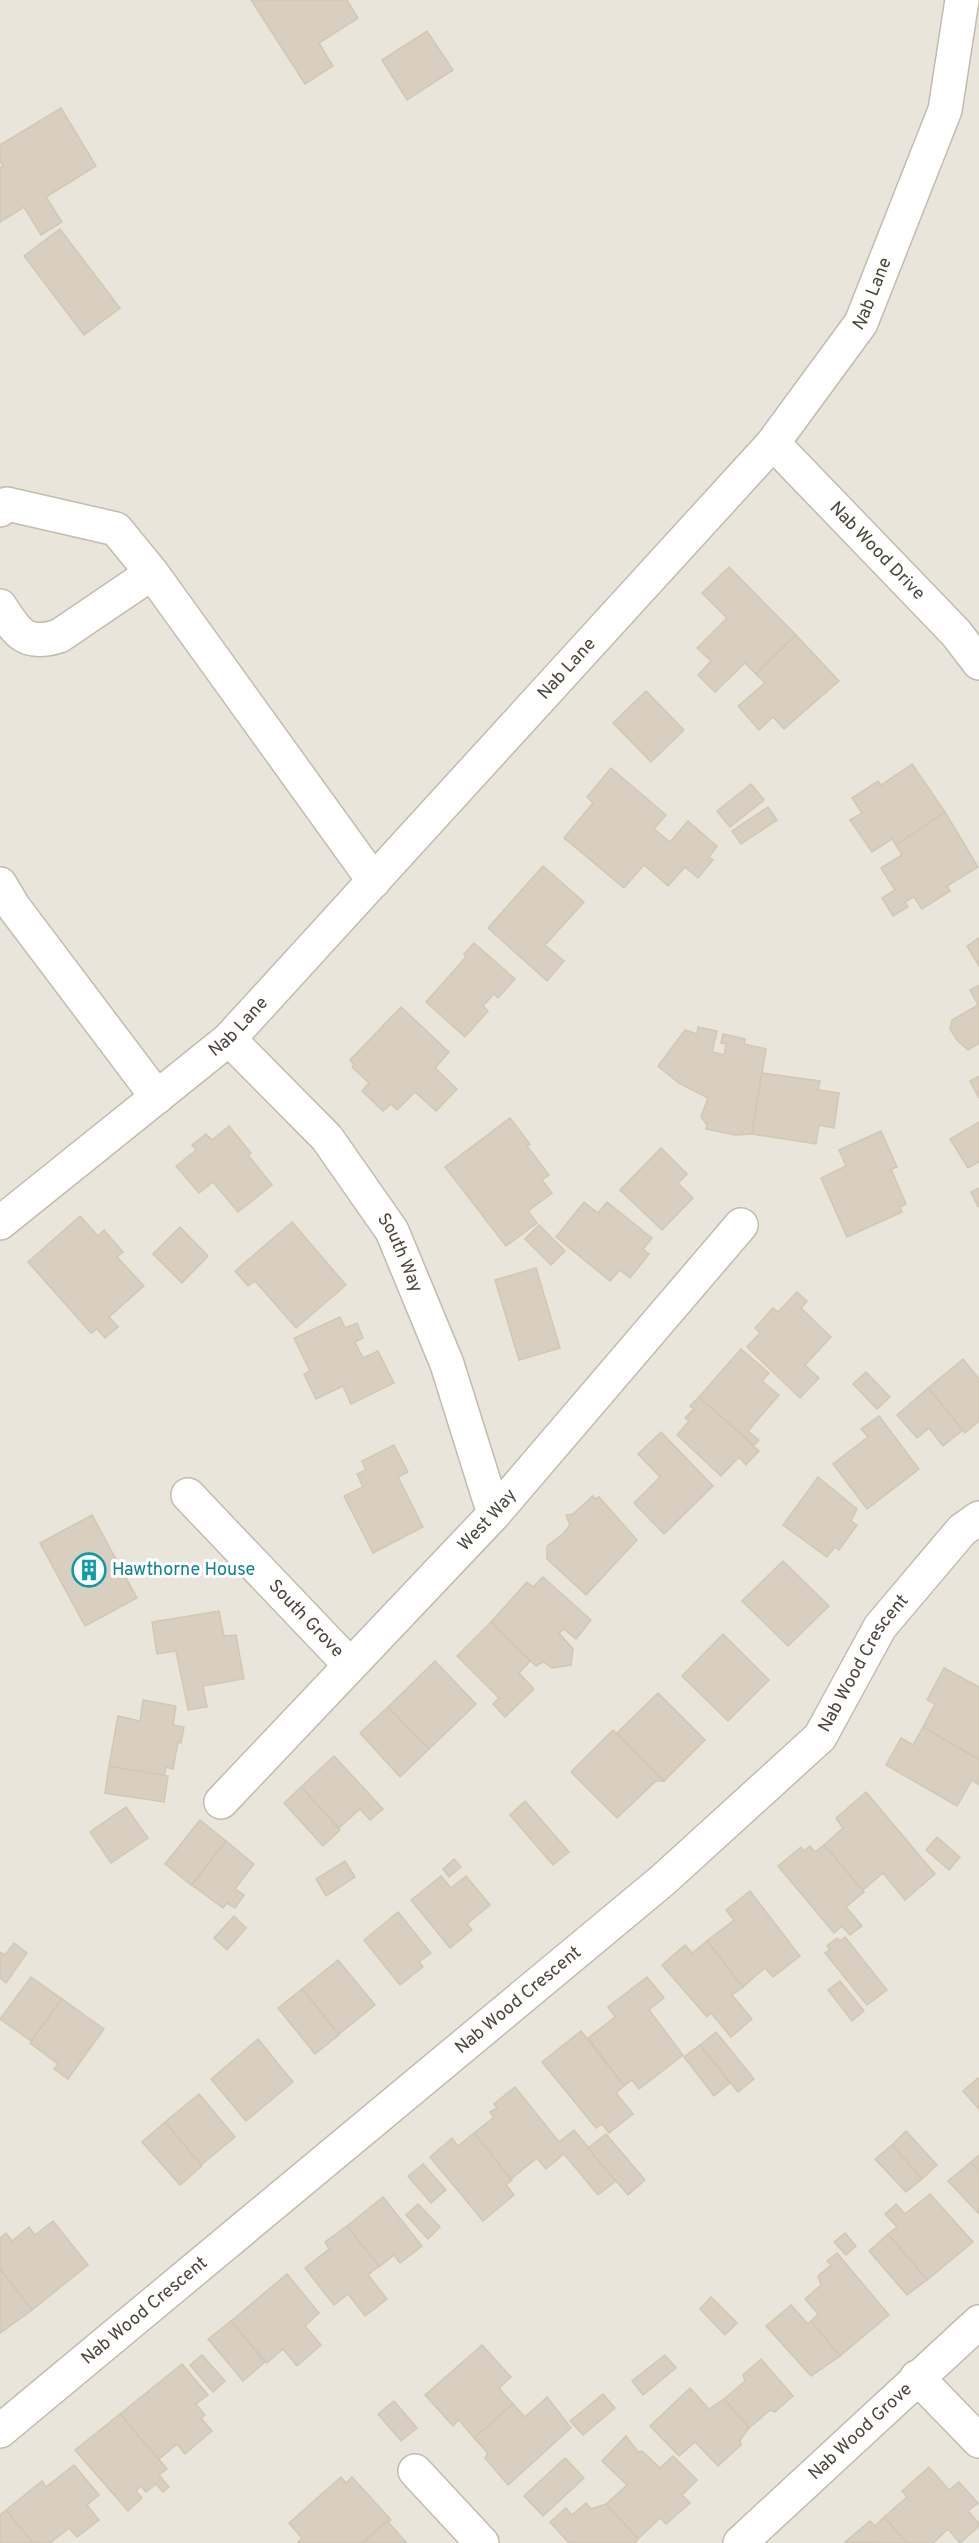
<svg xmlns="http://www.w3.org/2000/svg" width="979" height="2543" font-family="Overpass,sans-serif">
<rect width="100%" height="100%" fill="#f6f3ec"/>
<!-- residential -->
<rect fill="#eae5da" x="0" y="0" width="979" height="2543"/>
<!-- building -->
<g fill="#d8cfc1" stroke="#d3c7b4" stroke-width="1.5">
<path d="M251 0H347L358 18 319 43 333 66 305 84Z"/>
<path d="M427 31 453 70 407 100 382 60Z"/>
<path d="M61 108 96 166 46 197 62 222 41 235 24 207 0 222V168L3 166 0 161V145Z"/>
<path d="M60 229 120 308 84 335 24 256Z"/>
<path d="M729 567 796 635 756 674 745 663 715 692 698 675 711 661 697 648 727 618 702 593Z"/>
<path d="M796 635 839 681 784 729 773 717 759 730 738 706 765 683 756 674Z"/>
<path d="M646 691 684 730 651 762 613 723Z"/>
<path d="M912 764 945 812 896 845 892 839 872 852 850 820 862 813 852 798 878 781 881 785Z"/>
<path d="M611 768 666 815 654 829 670 842 688 821 717 846 709 857 713 860 698 878 685 867 668 886 644 865 624 888 564 838 593 803 587 797Z"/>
<path d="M751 784 764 800 730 827 717 811Z"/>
<path d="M768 807 777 820 741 844 732 831Z"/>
<path d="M945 812 978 867 947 886 950 891 922 909 914 897 905 902 908 907 893 916 882 898 895 890 881 868 902 855 896 845Z"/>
<path d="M543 866 584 902 545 945 564 961 547 981 488 928Z"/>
<path d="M979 938V966L967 946Z"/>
<path d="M474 943 515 979 498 998 494 994 483 1006 488 1011 465 1037 426 1002 466 957 464 954Z"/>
<path d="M979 985V1043L968 1050 957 1040 950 1029 952 1020 978 1005 970 990Z"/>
<path d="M401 1007 449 1052 435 1068 457 1089 436 1111 415 1092 397 1110 391 1104 383 1111 362 1091 369 1083 352 1067 354 1065 350 1060Z"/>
<path d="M698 1027 717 1031 712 1052 724 1055 726 1044 721 1043 723 1034 745 1039 744 1044 766 1049 752 1134 735 1135 706 1129 707 1125 701 1117 708 1098 679 1083 658 1066 685 1030 697 1034Z"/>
<path d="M762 1073 820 1081 818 1090 839 1093 834 1128 819 1125 816 1144 752 1134Z"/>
<path d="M979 1076V1098L970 1081Z"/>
<path d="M510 1118 530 1144 527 1146 549 1175 542 1180 552 1193 528 1211 537 1223 506 1246 445 1167Z"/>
<path d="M979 1122V1162L968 1168 950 1139Z"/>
<path d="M229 1126 251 1153 248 1155 272 1185 238 1212 213 1182 199 1193 176 1166 196 1150 192 1145 206 1134 212 1140Z"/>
<path d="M881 1131 897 1167 891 1169 906 1204 900 1207 902 1212 847 1237 821 1178 846 1166 839 1150Z"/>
<path d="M661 1148 687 1174 678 1183 693 1198 662 1230 620 1190Z"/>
<path d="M979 1188V1206L978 1207 971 1192Z"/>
<path d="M584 1202 598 1213 607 1202 652 1238 643 1249 649 1254 630 1278 620 1270 610 1281 556 1237Z"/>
<path d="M80 1216 98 1236 104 1230 123 1252 117 1257 144 1286 109 1317 118 1327 105 1338 97 1329 91 1333 28 1262Z"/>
<path d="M292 1222 346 1285 296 1328 255 1281 248 1286 235 1271Z"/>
<path d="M539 1225 565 1251 551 1265 525 1239Z"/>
<path d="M180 1227 208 1256 182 1283 153 1254Z"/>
<path d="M536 1268 560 1348 519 1360 495 1280Z"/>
<path d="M797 1292 807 1301 801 1308 831 1337 805 1365 819 1378 800 1398 747 1347 760 1333 755 1328 773 1308 778 1312Z"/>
<path d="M340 1317 345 1328 357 1323 363 1338 355 1342 363 1358 378 1351 394 1383 351 1404 343 1386 316 1399 304 1374 310 1371 294 1338Z"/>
<path d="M741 1349 769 1373 762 1381 779 1395 748 1431 759 1440 754 1445 699 1397Z"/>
<path d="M963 1359 979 1379V1421L965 1433 928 1388Z"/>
<path d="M866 1372 890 1397 877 1409 853 1384Z"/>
<path d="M928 1388 963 1430 943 1446 929 1428 917 1438 897 1415Z"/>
<path d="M699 1397 759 1451 746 1465 739 1457 721 1476 677 1435 689 1421 685 1418 694 1409 690 1406Z"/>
<path d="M879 1416 919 1469 867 1509 833 1464 868 1437 861 1429Z"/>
<path d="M661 1432 713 1486 664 1534 634 1503 660 1477 638 1454Z"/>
<path d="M394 1445 408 1472 398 1477 423 1527 373 1553 344 1496 363 1487 357 1474 366 1470 362 1461Z"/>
<path d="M818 1477 857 1509 851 1521 857 1525 839 1550 835 1547 827 1557 783 1525Z"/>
<path d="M593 1496 595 1499 599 1497 637 1540 586 1595 547 1559V1546L563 1534 570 1525 566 1515 573 1514Z"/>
<path d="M92 1515 137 1598 85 1626 40 1543Z"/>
<path d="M783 1561 829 1606 788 1646 742 1601Z"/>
<path d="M543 1577 591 1620 576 1639 564 1629 559 1633 573 1649 571 1665 552 1668 543 1662 536 1666 491 1622 527 1582 533 1587Z"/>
<path d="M219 1611 224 1636 236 1635 244 1679 203 1686 207 1707 188 1710 176 1651 157 1654 152 1622Z"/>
<path d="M491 1622 530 1661 519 1673 534 1689 505 1717 493 1704 499 1698 457 1656Z"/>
<path d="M723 1634 769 1680 728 1721 682 1676Z"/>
<path d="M435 1661 476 1704 429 1749 388 1707Z"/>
<path d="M944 1668 979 1687V1759L923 1727 935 1704 927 1700Z"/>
<path d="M658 1693 705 1740 664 1781 617 1733Z"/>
<path d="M143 1700 176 1706 173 1725 184 1727 181 1743 178 1742 173 1769 166 1767 164 1776 109 1766 118 1716 140 1721Z"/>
<path d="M388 1707 429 1749 400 1777 360 1733Z"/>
<path d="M923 1727 979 1760V1785L972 1780 957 1806 886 1765 901 1738 913 1745Z"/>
<path d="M613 1730 664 1781H656L617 1818 571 1772Z"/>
<path d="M334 1756 383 1809 370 1820 360 1809 339 1828 301 1787Z"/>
<path d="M109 1766 168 1776 164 1802 105 1793Z"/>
<path d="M301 1787 340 1830 323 1846 284 1803Z"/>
<path d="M866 1792 935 1874 905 1900 883 1873 863 1890 824 1845 843 1828 836 1818Z"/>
<path d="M525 1801 569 1852 553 1865 510 1815Z"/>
<path d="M126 1807 148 1838 111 1863 90 1832Z"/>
<path d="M200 1820 226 1841 191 1885 165 1864Z"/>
<path d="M937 1837 960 1857 949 1870 926 1850Z"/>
<path d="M226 1841 254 1864 235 1889 244 1895 235 1908 227 1903 223 1908 192 1885Z"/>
<path d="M824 1845 864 1892 846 1907 862 1926 850 1935 842 1926 834 1933 778 1866 801 1847 804 1851 810 1846 815 1852Z"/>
<path d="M454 1859 461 1867 449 1877 443 1869Z"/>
<path d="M345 1861 355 1877 326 1896 316 1879Z"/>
<path d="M441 1876 451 1888 466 1876 490 1905 467 1924 472 1930 450 1948 411 1900Z"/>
<path d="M750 1891 800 1956 773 1977 765 1968 743 1987 707 1941 734 1920 726 1910Z"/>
<path d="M398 1912 431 1953 419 1962 423 1967 400 1985 364 1940Z"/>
<path d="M234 1916 246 1928 227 1950 214 1938Z"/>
<path d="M845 1937 887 1990 867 2005 825 1953 830 1950 827 1946 837 1938 840 1941Z"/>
<path d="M707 1941 743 1987 732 1995 752 2019 731 2037 711 2013 707 2017 662 1965 685 1945 692 1953Z"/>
<path d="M14 1943 27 1953 6 1983 0 1978V1952L5 1955Z"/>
<path d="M338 1960 375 2005 339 2034 302 1989Z"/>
<path d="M31 1977 62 1999 31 2041 0 2019Z"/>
<path d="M647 1977 664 1998 649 2010 683 2055 639 2089 632 2080 624 2086 588 2038 615 2017 608 2007Z"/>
<path d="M840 1981 864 2011 852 2021 828 1990Z"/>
<path d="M302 1989 339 2035 315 2054 278 2008Z"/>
<path d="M62 1999 104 2029 68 2079 54 2069 58 2064 30 2043Z"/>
<path d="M581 2031 624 2086 616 2093 633 2114 609 2133 602 2124 596 2128 542 2062Z"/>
<path d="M716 2032 754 2079 738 2092 700 2045Z"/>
<path d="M258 2039 293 2082 246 2121 211 2079Z"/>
<path d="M700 2045 730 2083 714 2096 684 2057Z"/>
<path d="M978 2078 979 2079V2109L963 2091Z"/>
<path d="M515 2087 559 2142 574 2130 616 2181 598 2195 564 2154 546 2169 537 2158 511 2179 474 2133 494 2117 490 2112 497 2108 494 2104Z"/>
<path d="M199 2094 235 2137 201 2165 165 2122Z"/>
<path d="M165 2122 202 2166 180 2185 142 2142Z"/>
<path d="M906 2131 937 2165 922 2179 892 2145Z"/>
<path d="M474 2133 512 2180 506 2185 514 2195 483 2221 430 2157 452 2138 458 2146Z"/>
<path d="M606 2134 645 2180 628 2195 588 2148Z"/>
<path d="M892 2145 922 2179 906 2192 875 2159Z"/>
<path d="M979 2155V2171L971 2162Z"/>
<path d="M971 2162 979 2171V2214L948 2181Z"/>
<path d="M423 2164 446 2190 431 2203 408 2176Z"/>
<path d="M930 2194 973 2242 927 2280 888 2234 897 2227 885 2214 896 2204 905 2214Z"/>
<path d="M383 2197 422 2246 400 2263 394 2255 379 2267 347 2226Z"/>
<path d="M418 2204 440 2227 428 2239 406 2215Z"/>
<path d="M53 2221 88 2265 32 2310 0 2269V2238L6 2233 12 2241 29 2227 35 2235Z"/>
<path d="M347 2226 379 2266 368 2275 387 2299 365 2316 348 2294 334 2305 305 2268 329 2249 325 2242Z"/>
<path d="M845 2233 856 2246 846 2255 834 2242Z"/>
<path d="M888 2234 927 2280 907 2295 869 2251Z"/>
<path d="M837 2253 889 2315 840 2356 811 2321 818 2314 805 2299 821 2285 818 2276 831 2265 827 2261Z"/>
<path d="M0 2269 32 2310 0 2333Z"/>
<path d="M287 2274 319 2313 305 2326 321 2345 297 2366 283 2349 267 2363 231 2321Z"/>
<path d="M711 2297 737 2323 725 2335 700 2309Z"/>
<path d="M791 2305 808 2324 811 2321 840 2356 811 2376 766 2326Z"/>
<path d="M231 2321 265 2362 243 2381 208 2339Z"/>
<path d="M482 2345 511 2377 499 2388 513 2404 474 2438 459 2420 453 2426 425 2395Z"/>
<path d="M202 2355 225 2381 213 2392 190 2365Z"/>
<path d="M665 2355 676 2368 643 2395 632 2381Z"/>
<path d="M761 2359 793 2396 775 2412 770 2410 749 2428 724 2399 745 2381 743 2375Z"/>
<path d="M182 2364 208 2395 196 2404 205 2415 201 2418 212 2431 185 2454 177 2444 158 2460 120 2414Z"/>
<path d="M690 2388 709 2409 724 2399 749 2428 740 2440 741 2445 718 2466 695 2442 679 2456 650 2426Z"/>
<path d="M603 2394 615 2408 583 2435 570 2421Z"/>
<path d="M547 2397 571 2428 508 2485 485 2458 488 2453 474 2438 513 2404 525 2417Z"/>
<path d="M394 2401 417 2428 401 2441 378 2414Z"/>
<path d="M120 2414 167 2469 159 2475 169 2487 163 2492 156 2484 146 2492 141 2486 136 2491 142 2498 128 2511 75 2450Z"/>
<path d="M626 2436 638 2452 642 2451 660 2468 673 2456 697 2480 682 2495 690 2503 666 2524 660 2518 638 2539 606 2504 627 2485 602 2461Z"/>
<path d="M565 2458 584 2478 543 2516 524 2496Z"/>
<path d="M74 2465 99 2495 87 2505 99 2520 77 2537 69 2528 50 2543H33L6 2510 42 2481 46 2487Z"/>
<path d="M929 2467 949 2490 959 2482 978 2503 968 2511 979 2523V2526L960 2543 948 2529 933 2543H907L884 2517 907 2497 902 2491Z"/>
<path d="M341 2477 346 2483 352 2477 391 2520 362 2543H297L302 2538 289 2523Z"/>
<path d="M586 2503 591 2509 606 2504 638 2539 635 2543H569L550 2522 566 2508 572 2515Z"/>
<path d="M6 2510 33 2543H0V2515Z"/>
<path d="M884 2517 907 2543 845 2542 870 2521 875 2526Z"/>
<path d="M387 2521 407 2543H362Z"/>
</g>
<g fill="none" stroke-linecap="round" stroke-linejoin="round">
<defs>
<g id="minor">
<path id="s1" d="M773 443 956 633 979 663"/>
<path d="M0 510 7 504 116 529 152 573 374 881"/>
<path d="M0 606C17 632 24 647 59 636L152 573"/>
<path d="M0 884 13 906 157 1097"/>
<path id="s2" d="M229 1039 327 1138 392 1231 447 1364 494 1514"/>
<path id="s3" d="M0 1223 229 1039 773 443 861 323 945 110 962 0"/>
<path id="s4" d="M188 1495 350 1665"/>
<path id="s5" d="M221 1802 494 1514 741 1225"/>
<path d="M917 2377 979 2441"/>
<path id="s6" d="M0 2431 663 1880 820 1737 880 1627 962 1530 979 1518"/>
<path d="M415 2471 482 2543"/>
<path id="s7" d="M740 2543 979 2322"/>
</g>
</defs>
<!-- minor casing -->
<use href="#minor" stroke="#c2bbae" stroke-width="36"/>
<!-- minor -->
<use href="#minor" stroke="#fff" stroke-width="33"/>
</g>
<!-- icons -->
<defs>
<symbol id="building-ring" viewBox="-11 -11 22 22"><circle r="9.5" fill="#fff" stroke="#0f9aa8" stroke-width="1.5"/><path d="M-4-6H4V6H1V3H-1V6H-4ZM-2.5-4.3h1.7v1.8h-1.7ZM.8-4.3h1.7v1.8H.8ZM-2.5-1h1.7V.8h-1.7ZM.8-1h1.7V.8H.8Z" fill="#0f9aa8"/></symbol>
</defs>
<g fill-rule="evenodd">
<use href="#building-ring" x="70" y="1551" width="38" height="38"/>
</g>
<g text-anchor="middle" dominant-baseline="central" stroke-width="6" stroke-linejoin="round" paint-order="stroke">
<!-- street labels -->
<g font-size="18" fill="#4b4439" stroke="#fff">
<text stroke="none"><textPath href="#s3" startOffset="1281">Nab Lane</textPath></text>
<text stroke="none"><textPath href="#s1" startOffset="150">Nab Wood Drive</textPath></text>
<text stroke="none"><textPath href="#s3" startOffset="795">Nab Lane</textPath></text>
<text stroke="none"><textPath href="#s3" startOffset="309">Nab Lane</textPath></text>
<text stroke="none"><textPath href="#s2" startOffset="276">South Way</textPath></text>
<text stroke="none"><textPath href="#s5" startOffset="388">West Way</textPath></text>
<text stroke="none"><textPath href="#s4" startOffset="171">South Grove</textPath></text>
<text stroke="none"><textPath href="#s6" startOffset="1160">Nab Wood Crescent</textPath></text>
<text stroke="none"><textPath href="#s6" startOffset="674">Nab Wood Crescent</textPath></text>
<text stroke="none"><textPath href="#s6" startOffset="188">Nab Wood Crescent</textPath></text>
<text stroke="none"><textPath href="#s7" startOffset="164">Nab Wood Grove</textPath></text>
</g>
<!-- culture labels -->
<g font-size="18" fill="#0d838f" stroke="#fff" text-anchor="start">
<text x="112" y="1570">Hawthorne House</text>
</g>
</g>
</svg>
